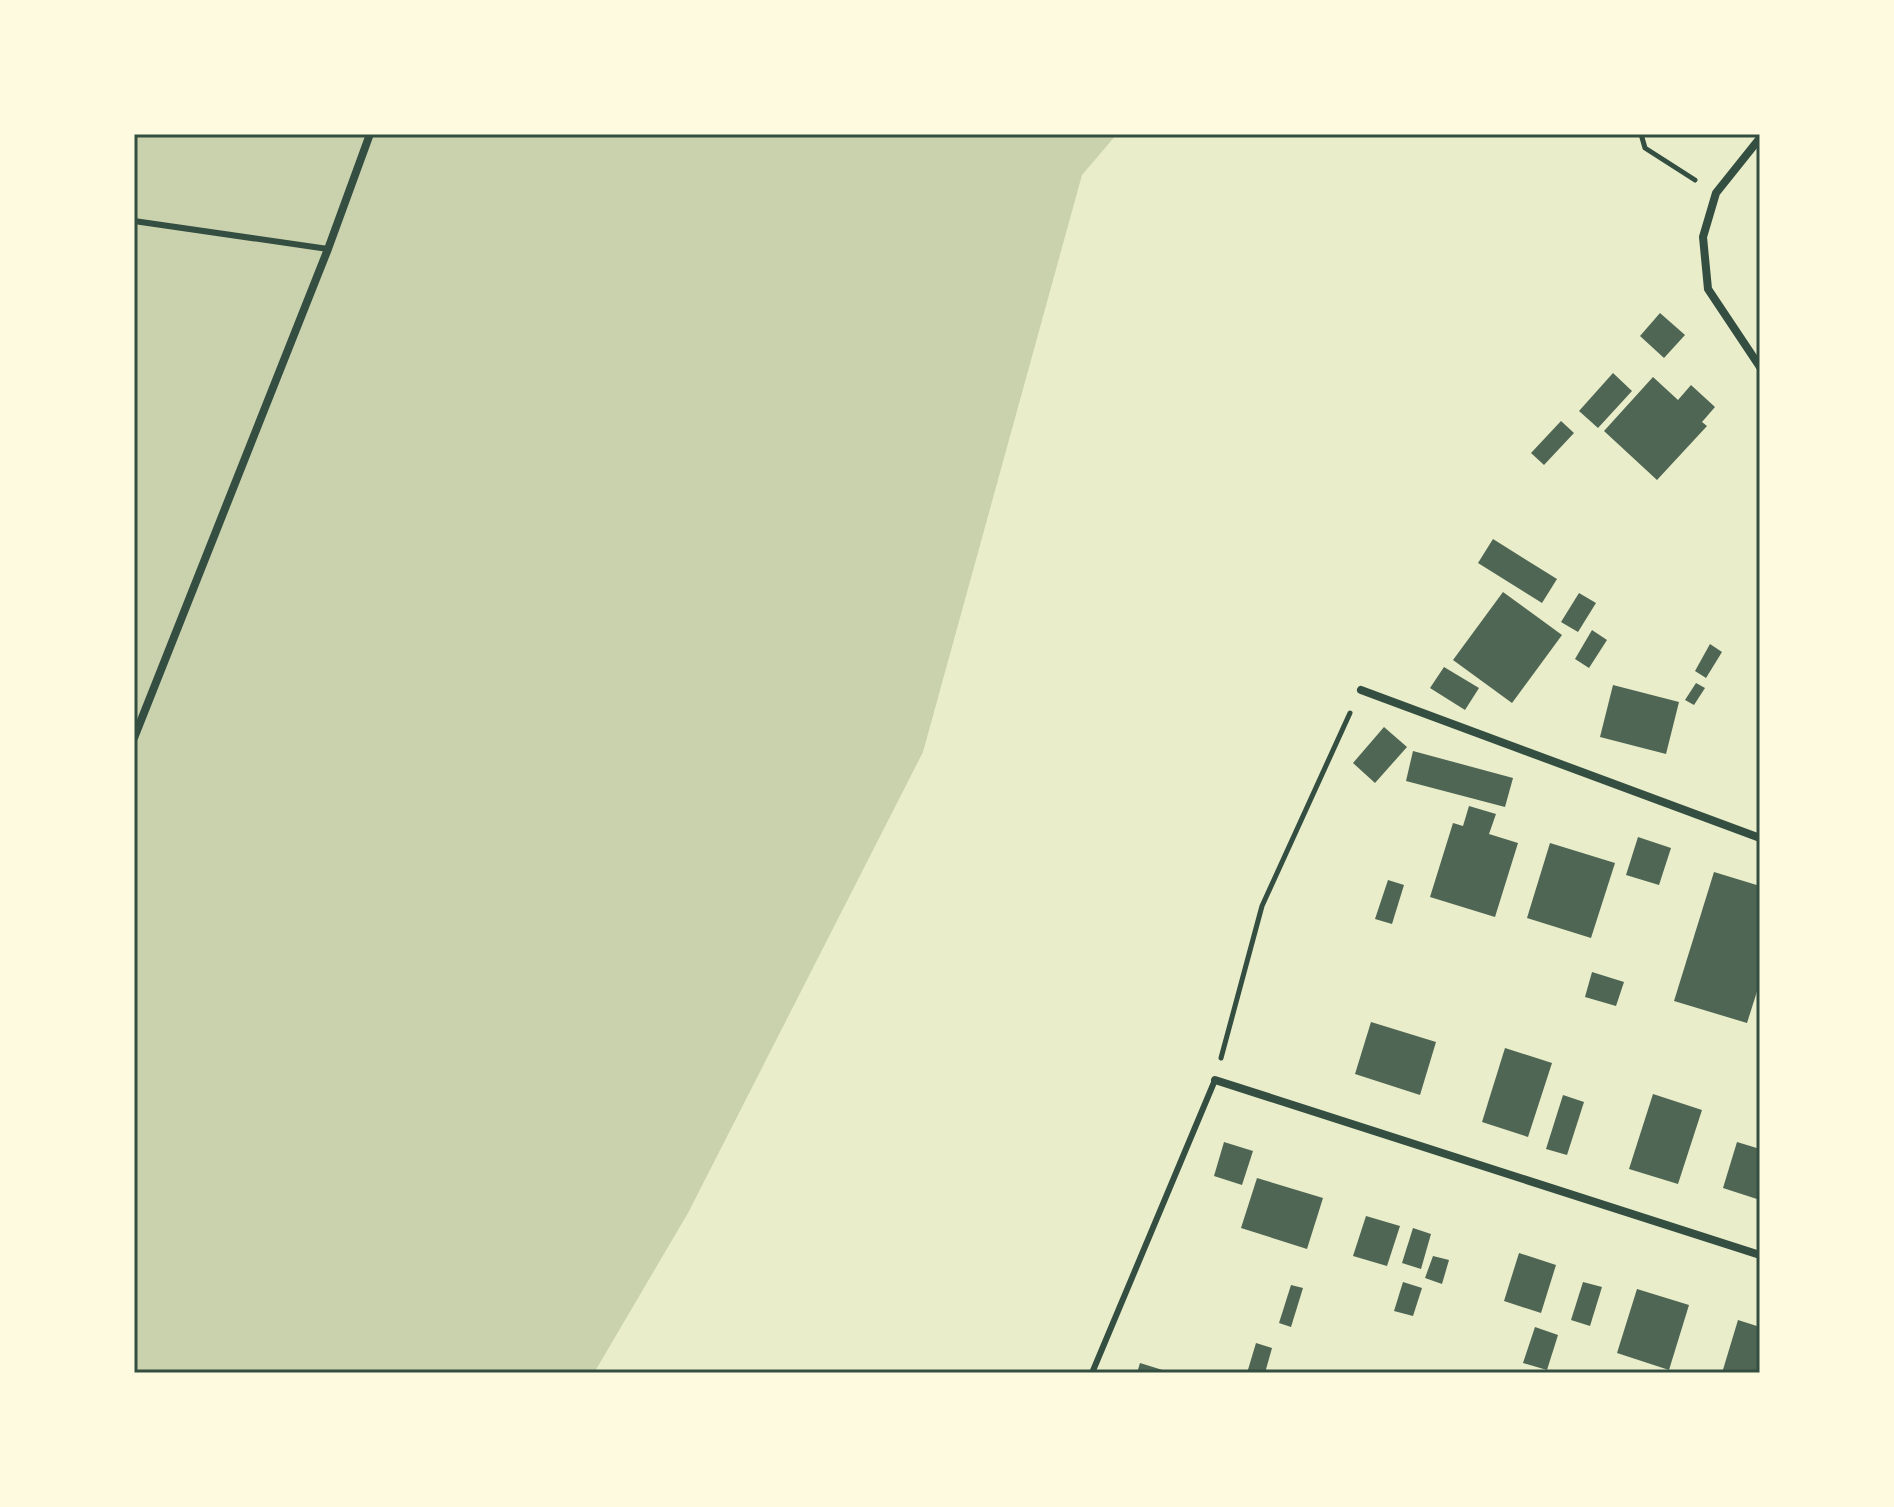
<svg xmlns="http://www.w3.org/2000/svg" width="1894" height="1507" font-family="Arial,sans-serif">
<rect width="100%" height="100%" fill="#e9edc9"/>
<!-- green -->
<path fill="#cad2ad" d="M134 134H1117L1082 175 923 752 688 1213 594 1373H134Z"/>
<!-- building -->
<g fill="#4f6655">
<path d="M1660 313 1685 335 1664 358 1640 336Z"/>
<path d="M1613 373 1632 391 1598 428 1579 411Z"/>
<path d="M1653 377 1678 400 1691 385 1715 407 1702 422 1707 426 1657 480 1604 431Z"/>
<path d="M1561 421 1574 433 1544 465 1531 453Z"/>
<path d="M1493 539 1557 579 1542 603 1478 563Z"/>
<path d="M1503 592 1562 635 1512 703 1453 660Z"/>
<path d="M1579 593 1596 603 1578 632 1561 622Z"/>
<path d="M1592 630 1607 640 1589 668 1575 659Z"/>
<path d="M1710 644 1722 652 1706 678 1695 671Z"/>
<path d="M1444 667 1479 688 1465 710 1430 688Z"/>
<path d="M1696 683 1705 688 1694 705 1685 700Z"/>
<path d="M1613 685 1679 702 1666 754 1600 737Z"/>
<path d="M1384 727 1407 747 1375 783 1353 763Z"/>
<path d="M1413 751 1513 778 1505 807 1406 781Z"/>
<path d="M1469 806 1496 814 1489 834 1518 843 1495 917 1430 897 1453 823 1463 826Z"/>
<path d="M1638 837 1671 848 1659 885 1626 875Z"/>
<path d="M1550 843 1615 863 1591 938 1527 918Z"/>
<path d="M1714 872 1760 886V982L1747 1023 1674 1001Z"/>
<path d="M1388 880 1404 885 1392 924 1375 919Z"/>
<path d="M1592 972 1624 982 1616 1006 1585 997Z"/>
<path d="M1371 1022 1436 1042 1420 1095 1355 1074Z"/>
<path d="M1505 1048 1552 1063 1528 1137 1482 1122Z"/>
<path d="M1653 1094 1702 1110 1678 1184 1629 1169Z"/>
<path d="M1563 1095 1584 1102 1567 1155 1546 1149Z"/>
<path d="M1224 1142 1253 1151 1242 1185 1214 1176Z"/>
<path d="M1737 1142 1760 1149V1200L1723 1188Z"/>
<path d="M1257 1178 1323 1198 1307 1249 1241 1228Z"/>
<path d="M1366 1216 1400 1226 1387 1266 1353 1256Z"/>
<path d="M1413 1228 1431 1234 1421 1269 1402 1263Z"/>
<path d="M1519 1253 1556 1265 1541 1313 1504 1301Z"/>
<path d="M1433 1256 1449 1260 1442 1284 1425 1278Z"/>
<path d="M1403 1282 1422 1288 1413 1316 1394 1311Z"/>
<path d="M1583 1282 1602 1287 1590 1326 1571 1320Z"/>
<path d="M1291 1285 1303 1288 1291 1327 1279 1323Z"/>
<path d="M1637 1289 1689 1305 1669 1370 1617 1353Z"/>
<path d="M1738 1320 1760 1327V1373H1722Z"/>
<path d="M1535 1327 1558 1335 1547 1370 1523 1363Z"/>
<path d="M1256 1343 1272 1348 1265 1373H1247Z"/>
<path d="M1140 1363 1169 1372V1373H1137Z"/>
</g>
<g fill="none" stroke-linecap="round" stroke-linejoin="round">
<!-- path -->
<g stroke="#344e41" stroke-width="5">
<path d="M1641 134 1645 148 1695 180"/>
<path d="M1221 1058 1262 906 1350 713"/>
</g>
<!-- service -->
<g stroke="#344e41" stroke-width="6">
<path d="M134 221 328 249"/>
<path d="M1092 1373 1215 1080"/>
</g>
<!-- minor -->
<g stroke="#344e41" stroke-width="8">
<path d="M1760 138 1716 193 1703 237 1708 289 1760 367"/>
<path d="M1361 690 1760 838"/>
<path d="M134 738 328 249 370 134"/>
<path d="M1215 1080 1760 1255"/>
</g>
</g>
<!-- border -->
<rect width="1894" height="1507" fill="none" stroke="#fefae0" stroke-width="272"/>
<rect x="136" y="136" width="1622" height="1235" fill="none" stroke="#344e41" stroke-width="3"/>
</svg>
